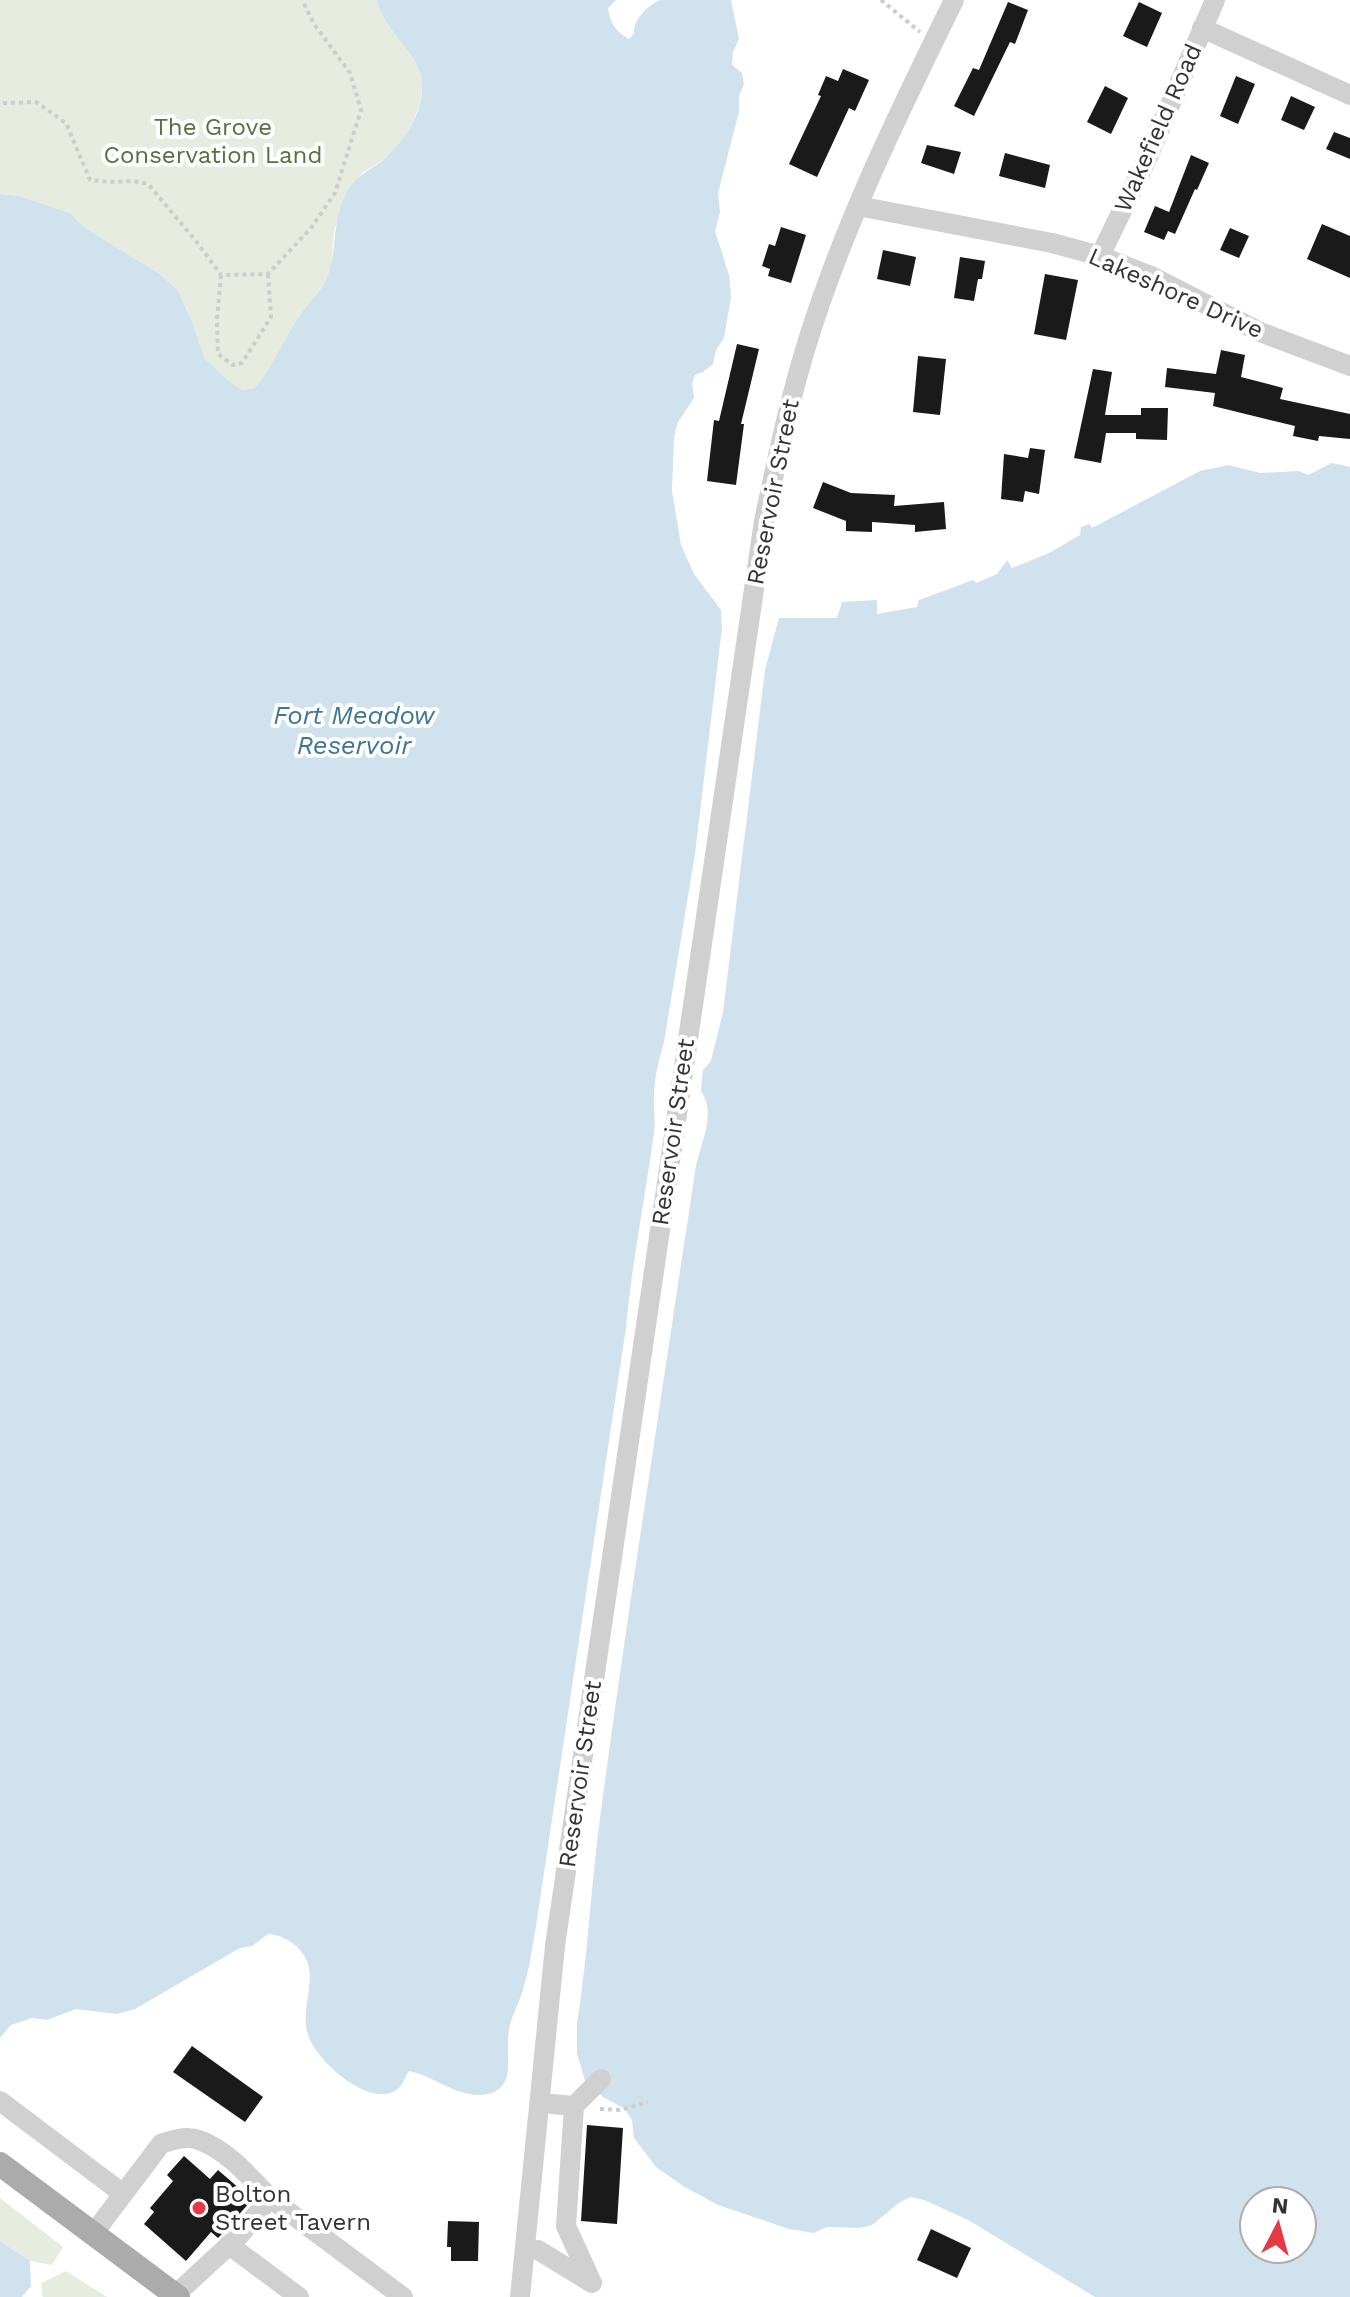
<svg xmlns="http://www.w3.org/2000/svg" width="1350" height="2297" font-family="'Work Sans',sans-serif">
<rect width="100%" height="100%" fill="#fff"/>
<!-- green -->
<g fill="#e6ecdf">
<path d="M0 0H377C384 31 423 56 422 85 421 116 404 144 379 163 372 168 364 170 359 177 352 189 336 219 334 233 331 249 335 265 327 281 320 295 305 306 297 320 283 343 273 367 255 388L242 390 226 380 205 359 191 319 178 291 160 274 85 228 70 213 20 196 0 194Z"/>
<path d="M0 2198 63 2247 52 2265 30 2261 0 2241Z"/>
<path d="M66 2271 107 2297H43L41 2283Z"/>
</g>
<!-- water -->
<g fill="#cfe2ee" fill-rule="evenodd">
<path d="M377 0H616L608 8C610 23 616 32 629 39L634 33C633 20 648 5 660 0 670 0 717 0 731 0L739 39 733 52 732 65 742 73 744 84 739 96V112L718 193 720 212 715 231 729 275 731 297 724 338 716 350 713 364 703 372 695 375 692 384 694 398 678 422 674 437 672 491 681 545 694 574 721 610 722 628 695 854 664 1042C659 1060 654 1078 654 1096 653 1109 656 1120 654 1133 645 1198 632 1262 626 1328L536 1926C532 1946 530 1967 524 1986 521 1999 515 2009 511 2021 505 2040 510 2058 507 2076 505 2084 499 2091 491 2093 461 2102 436 2076 409 2071 406 2075 403 2083 400 2087 373 2113 316 2061 308 2035 300 2011 316 1983 307 1961 300 1945 284 1935 268 1934L252 1946 240 1948 135 2009 117 2014 76 2009 47 2020 32 2018 11 2025 0 2038V194L20 196 70 213 85 228 160 274 178 291 191 319 205 359 227 380 242 390 255 388C274 365 284 339 300 315 308 303 324 290 328 276 338 247 331 217 349 189 357 175 369 171 381 162 404 142 423 115 422 84 422 55 384 32 377 0Z"/>
<path d="M1332 463 1350 467V2297H1095L968 2220 924 2200 911 2197 900 2202 872 2225 860 2228 827 2227 814 2233 789 2229 718 2205 683 2186 656 2167 634 2138 632 2120 625 2109 603 2097 585 2081 577 2053V2023C588 1955 591 1886 600 1818 623 1645 650 1471 676 1298 682 1256 689 1214 695 1172 698 1146 718 1116 701 1091L703 1070 711 1061 723 1012 765 670 779 618H837L842 602 877 600V614L917 607 919 600 973 580 976 583 997 574 1007 560 1012 568 1049 553 1080 535 1081 527 1090 524 1092 528 1200 471 1229 465 1260 473 1299 471 1308 475ZM1254 2201H1302V2249H1254Z"/>
<path d="M0 2241 30 2261 31 2286 22 2297H0Z"/>
</g>
<!-- building -->
<g fill="#1a1a1a">
<path d="M1008 2 1028 10 1015 44 1010 42 974 116 954 106 973 68 979 70Z"/>
<path d="M1139 2 1162 13 1147 47 1123 36Z"/>
<path d="M843 69 869 80 855 111 849 108 817 177 789 164 821 96 818 95 826 76 838 81Z"/>
<path d="M1236 76 1255 84 1238 124 1220 116Z"/>
<path d="M1105 86 1128 98 1111 134 1087 122Z"/>
<path d="M1291 96 1315 107 1304 130 1281 120Z"/>
<path d="M1334 132 1350 138V159L1326 149Z"/>
<path d="M927 145 961 152 954 174 921 163Z"/>
<path d="M1005 153 1050 165 1045 188 999 176Z"/>
<path d="M1191 155 1209 163 1197 190 1195 189 1175 234 1168 231 1164 240 1144 232 1155 206 1169 212Z"/>
<path d="M1322 224 1350 236V278L1307 259Z"/>
<path d="M781 227 806 235 791 283 768 276 770 269 762 266 769 244 775 246Z"/>
<path d="M1230 228 1249 236 1239 258 1220 250Z"/>
<path d="M883 250 916 257 910 286 877 279Z"/>
<path d="M960 257 985 261 982 279H978L974 301 954 298Z"/>
<path d="M1045 274 1078 280 1066 340 1034 334Z"/>
<path d="M737 344 759 349 741 424H744L736 485 707 481 714 420 719 421Z"/>
<path d="M1221 350 1245 355 1241 377 1283 388 1280 399 1350 414V439L1319 436 1318 441 1293 436 1295 426 1213 406 1215 393 1165 387 1167 368 1216 374Z"/>
<path d="M918 356 946 359 940 415 913 412Z"/>
<path d="M1093 369 1112 372 1105 415H1141V408H1168L1167 440 1136 439V433H1106L1101 463 1074 458Z"/>
<path d="M1030 448 1045 450 1039 494 1025 491 1023 502 1001 499 1004 454 1028 458Z"/>
<path d="M823 482 851 493 895 495 894 506 944 502 946 529 915 532V525L872 522V532L846 531V521L813 508Z"/>
<path d="M192 2046 263 2097 245 2122 173 2072Z"/>
<path d="M587 2125 623 2128 617 2224 581 2221Z"/>
<path d="M184 2156 210 2179 218 2170 248 2196 246 2198 250 2202 220 2236 218 2238 211 2232 186 2261 144 2224 154 2212 150 2208 173 2181 167 2175Z"/>
<path d="M448 2221 479 2222 478 2261H451V2247H447Z"/>
<path d="M931 2229 971 2248 957 2278 917 2260Z"/>
</g>
<g fill="none" stroke-linecap="round" stroke-linejoin="round">
<!-- path -->
<g stroke="#cdcdcd" stroke-width="4" stroke-dasharray="4 4" stroke-linecap="butt">
<path d="M881 0 920 32"/>
<path d="M3 103 36 102 66 123 90 180 112 182 134 181 148 184 196 241 221 275 268 274 311 228 335 193 361 110 350 73 314 24 302 0"/>
<path d="M221 275 217 320 218 354 233 365 242 363 271 317 268 274"/>
<path d="M600 2109 620 2110 648 2102"/>
</g>
<!-- minor -->
<g stroke="#d0d0d0" stroke-width="20">
<path d="M1202 28 1350 95"/>
<path d="M858 206 1052 243 1100 256 1151 276 1260 332 1350 366"/>
<path d="M1100 256 1146 161 1215 0"/>
<path d="M0 2101 122 2193"/>
<path d="M574 2106 601 2079"/>
<path d="M270 2198 403 2297"/>
<path d="M93 2234 161 2144C172 2140 187 2135 199 2140 227 2150 250 2177 270 2198L239 2236 175 2295"/>
<path d="M229 2245 299 2297"/>
<path d="M538 2250 592 2283 566 2226 574 2106 552 2104"/>
<path d="M520 2297 555 1946 764 521C777 459 790 397 809 337 846 220 900 110 954 0"/>
</g>
<!-- major -->
<path stroke="#ababab" stroke-width="24" d="M0 2164 178 2297"/>
</g>
<!-- markers -->
<circle fill="#e63946" stroke="#fff" stroke-width="3" cx="199" cy="2208" r="8"/>
<g text-anchor="middle" dominant-baseline="central" stroke-width="8" stroke-linejoin="round" paint-order="stroke">
<!-- park labels -->
<g font-size="24" fill="#56703f" stroke="#fff">
<text x="213" y="127">The Grove<tspan x="213" dy="28">Conservation Land</tspan></text>
</g>
<!-- street labels -->
<g font-size="24" fill="#333" stroke="#fff">
<text transform="translate(1158 128) rotate(-66)">Wakefield Road</text>
<text transform="translate(1176 293) rotate(24)">Lakeshore Drive</text>
<text transform="translate(773 492) rotate(-79)">Reservoir Street</text>
<text transform="translate(673 1132) rotate(-82)">Reservoir Street</text>
<text transform="translate(580 1774) rotate(-82)">Reservoir Street</text>
</g>
<!-- poi labels -->
<g font-size="24" fill="#333" stroke="#fff" text-anchor="start">
<text x="215" y="2194">Bolton<tspan x="215" dy="28">Street Tavern</tspan></text>
</g>
<!-- water labels -->
<g font-size="26" font-style="italic" fill="#3f7597" stroke="#fff">
<text x="354" y="715">Fort Meadow<tspan x="354" dy="30">Reservoir</tspan></text>
</g>
</g>
<!-- north arrow -->
<g transform="translate(1278 2225) rotate(6)"><circle r="38" fill="#ffffff" stroke="#adadad" stroke-width="2"/>
<path d="M0-6L14 30L0 20L-14 30Z" fill="#e63946"/>
<text y="-12" font-size="22" font-weight="bold" text-anchor="middle" fill="#333333">N</text>
</g>
</svg>
